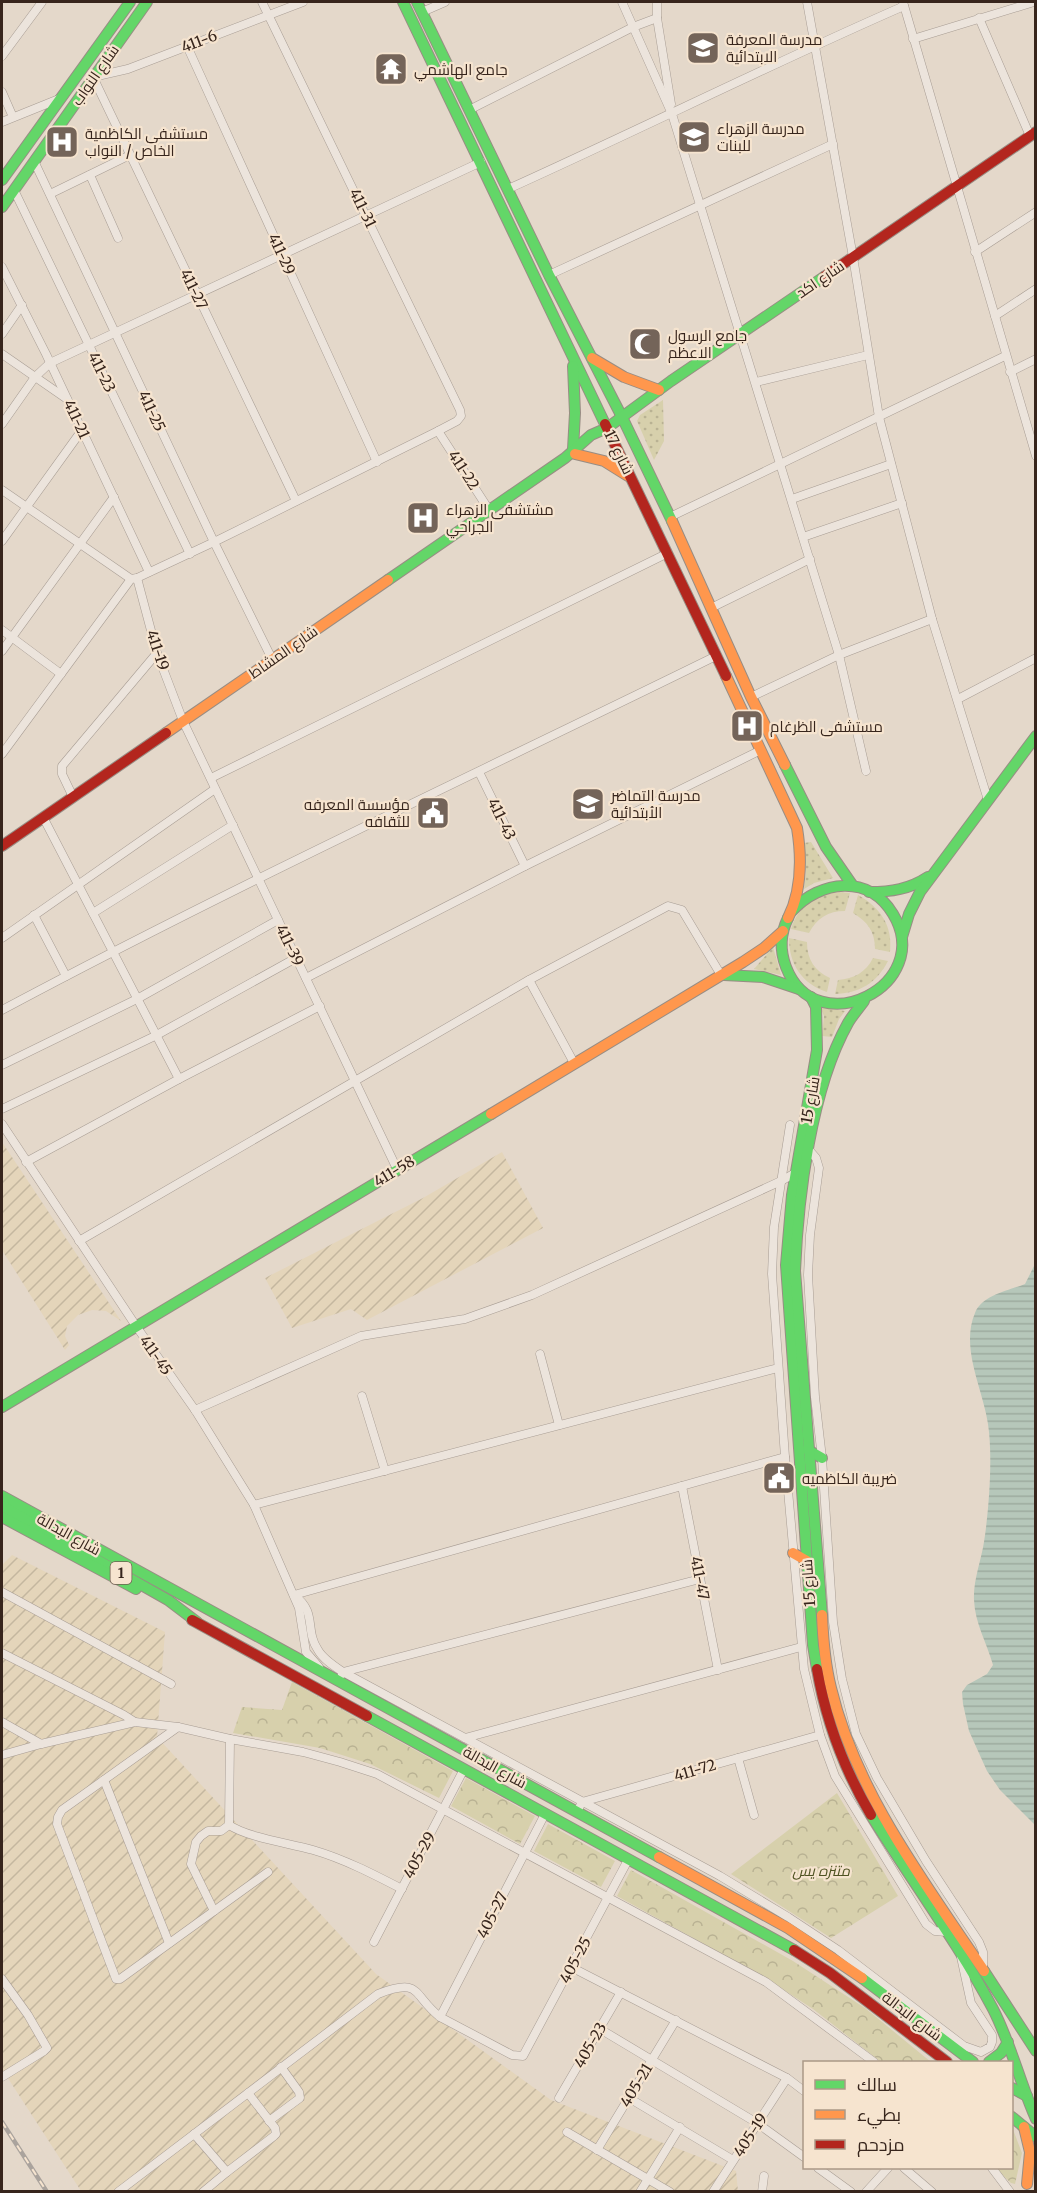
<svg xmlns="http://www.w3.org/2000/svg" width="1037" height="2193" font-family="Merriweather,Cairo,serif">
<defs>
<pattern id="farmland-furrows" width="10" height="10" patternUnits="userSpaceOnUse" patternTransform="scale(1.5)"><rect width="10" height="10" fill="#e4d5ba"/><path d="M-1 1l2-2M0 10L10 0M9 11l2-2" fill="none" stroke="#c4b79f"/></pattern>
<pattern id="grass-dots" width="8" height="8" patternUnits="userSpaceOnUse" patternTransform="scale(1.5)"><rect width="8" height="8" fill="#d7d0ac"/><path d="M2 2h.1M6 6h.1" fill="none" stroke="#b9b293" stroke-width="1.8" stroke-linecap="round"/></pattern>
<pattern id="park-crowns" width="20" height="18" patternUnits="userSpaceOnUse" patternTransform="scale(1.5)"><rect width="20" height="18" fill="#d7d0ac"/><path d="M2 6a3 3 0 1 1 6 0M12 15a3 3 0 1 1 6 0" fill="none" stroke="#b9b293"/></pattern>
<pattern id="water-rules" width="6" height="5" patternUnits="userSpaceOnUse" patternTransform="scale(1.5)"><rect width="6" height="5" fill="#b6c7ba"/><path d="M0 2.5h6" fill="none" stroke="#9dab9f"/></pattern>
</defs>
<rect width="100%" height="100%" fill="#e4d8ca"/>
<!-- farmland -->
<g fill="url(#farmland-furrows)">
<path d="M2 1142 121 1321 106 1311 92 1310 78 1315 67 1326 65 1336 69 1345 65 1350 2 1250Z"/>
<path d="M502 1152 543 1228 367 1320 351 1309 292 1328 265 1278 423 1198Z"/>
<path d="M12 1555 165 1632 157 1737 376 1974 551 2100 736 2171 738 2191H81L2 2069V1565Z"/>
</g>
<!-- grass -->
<g fill="url(#grass-dots)">
<path d="M663 400 664 441 654 460 637 421 640 415Z"/>
<path d="M811 842 833 878 814 883 804 889 806 874 804 843Z"/>
<path d="M839 892 850 893 845 911C828 911 817 918 809 933L791 929C798 906 816 895 839 892Z"/>
<path d="M858 895C881 908 893 926 890 952L875 949C875 932 868 922 853 913Z"/>
<path d="M789 938 807 942C807 960 815 971 830 978L827 992C802 984 789 964 789 938Z"/>
<path d="M773 947 781 975 754 969Z"/>
<path d="M873 958 888 961C876 984 859 993 835 994L838 980C854 979 866 972 873 958Z"/>
<path d="M820 1007 845 1011 839 1019 832 1037 822 1036 824 1016Z"/>
</g>
<!-- park -->
<g fill="url(#park-crowns)">
<path d="M292 1682 453 1771 439 1798 370 1764 320 1748 233 1733 242 1707 282 1710Z"/>
<path d="M466 1778 535 1816 520 1844 451 1806Z"/>
<path d="M837 1793 898 1896 831 1938 731 1874Z"/>
<path d="M548 1824 615 1861 601 1887 534 1851Z"/>
<path d="M631 1870 793 1961 865 2008 931 2062H881L813 2009 767 1979 617 1896Z"/>
<path d="M1012 2127 1022 2153 1015 2184 1011 2183 995 2168H1012Z"/>
</g>
<!-- water -->
<path fill="url(#water-rules)" d="M1035 1264V1825L1000 1790 987 1771 969 1731 963 1704 962 1692 967 1685 987 1674 993 1665C987 1643 975 1624 974 1600 973 1581 981 1561 984 1542 989 1510 993 1456 988 1424 983 1389 960 1348 975 1313 982 1295 1008 1291 1025 1284Z"/>
<g fill="none" stroke-linecap="round" stroke-linejoin="round">
<defs>
<g id="street">
<path d="M622 2 672 114 839 655 866 771"/>
<path d="M657 2V18L671 104"/>
<path d="M807 2 853 257 879 417 932 619 988 800"/>
<path d="M903 2 1036 456"/>
<path d="M422 12 445 2"/>
<path d="M979 18 1030 136"/>
<path d="M913 39 1034 2"/>
<path d="M187 46 377 462"/>
<path d="M2 56 42 2"/>
<path d="M2 92 13 117"/>
<path d="M469 110 633 27 657 18"/>
<path d="M2 122 59 99"/>
<path d="M34 161 214 542 272 659"/>
<path d="M90 175 118 238"/>
<path d="M508 189C641 129 771 64 904 6"/>
<path d="M14 190 190 554"/>
<path d="M50 194 130 155"/>
<path d="M975 252 1036 212"/>
<path d="M2 267 46 354 149 572"/>
<path d="M549 275 833 144"/>
<path d="M995 316 1036 289"/>
<path d="M2 334 22 305"/>
<path d="M2 354 67 399"/>
<path d="M1010 372 1036 359"/>
<path d="M756 382 868 355"/>
<path d="M2 424 35 377 50 363 481 162"/>
<path d="M438 431 489 510"/>
<path d="M2 490 131 579"/>
<path d="M792 499 891 464"/>
<path d="M296 501 93 77 128 69 303 2"/>
<path d="M670 517 1005 356"/>
<path d="M803 537 902 503"/>
<path d="M2 541 82 430"/>
<path d="M137 578 157 653 183 721 397 1169"/>
<path d="M711 608 810 559"/>
<path d="M2 630 61 674"/>
<path d="M2 651 114 497"/>
<path d="M751 697 839 655 932 619"/>
<path d="M958 699 1036 658"/>
<path d="M2 754 131 579 137 578 214 542 438 431 457 421 461 416 460 410 262 2"/>
<path d="M479 772 525 866"/>
<path d="M211 778 668 553"/>
<path d="M73 797 62 774V766L157 653"/>
<path d="M43 817 179 1079"/>
<path d="M93 913 233 825"/>
<path d="M34 915 66 976"/>
<path d="M2 938 215 789"/>
<path d="M306 978 525 866 761 750"/>
<path d="M529 980 574 1063"/>
<path d="M2 1010C236 885 478 773 716 656"/>
<path d="M2 1065 137 999 278 920"/>
<path d="M2 1109 155 1036 296 958"/>
<path d="M2 1124 136 1326 195 1410 254 1505 299 1608 306 1652 319 1667"/>
<path d="M790 1125 774 1227 772 1274 785 1457 804 1669 820 1735 835 1776 926 1924 935 1931 946 1932"/>
<path d="M809 1150 816 1158 819 1168 810 1235 808 1275 815 1397 822 1458 833 1622 842 1679 856 1734 877 1778 926 1861 979 1942 983 1952V1969"/>
<path d="M26 1162 179 1079 320 1006"/>
<path d="M79 1241 529 980 668 906 682 910 721 975"/>
<path d="M540 1354 559 1425"/>
<path d="M362 1396 385 1471"/>
<path d="M195 1410 361 1336 465 1319 532 1295 781 1181 797 1172"/>
<path d="M682 1486 718 1670"/>
<path d="M254 1505 778 1368"/>
<path d="M2 1592 171 1684"/>
<path d="M294 1595C318 1613 304 1629 318 1650 323 1659 334 1666 343 1672L720 1876 788 1917 838 1950 964 2046 981 2052 990 2047 992 2042V2035L971 2003 961 1957"/>
<path d="M294 1595 785 1457"/>
<path d="M2 1653 124 1715 135 1722"/>
<path d="M342 1674 343 1672 700 1579"/>
<path d="M2 1722 41 1744"/>
<path d="M178 1727 62 1810 58 1817 57 1824 116 1979H120L268 1872"/>
<path d="M465 1738 801 1647"/>
<path d="M2 1755 41 1744 135 1722 178 1727 230 1739 303 1752 340 1762 377 1774 766 1982 874 2062"/>
<path d="M738 1758 754 1815"/>
<path d="M104 1780 169 1943"/>
<path d="M577 1812 582 1802 820 1735"/>
<path d="M229 1825C249 1838 289 1843 313 1850 344 1859 373 1874 402 1889"/>
<path d="M214 1911 191 1864 196 1842 201 1836 208 1831H221L229 1825 230 1739"/>
<path d="M374 1942 464 1769"/>
<path d="M571 1967 787 2078 804 2091"/>
<path d="M2 1979 28 2015 47 2048 44 2051 2 2077"/>
<path d="M440 2017 545 1814"/>
<path d="M600 2029 757 2123 804 2157"/>
<path d="M559 2098 621 1992"/>
<path d="M629 2098 733 2160"/>
<path d="M269 2121 300 2098 299 2092 281 2067"/>
<path d="M567 2132 670 2192"/>
<path d="M194 2134 227 2172 274 2136 276 2134 275 2128 248 2093"/>
<path d="M597 2150 676 2020"/>
<path d="M818 2168 851 2192"/>
<path d="M904 2168 932 2192"/>
<path d="M992 2168 1010 2192"/>
<path d="M118 2192 378 1994C422 1977 412 1995 440 2017L512 2055 523 2056 628 1860"/>
<path d="M203 2192 227 2172"/>
<path d="M640 2192 680 2127"/>
<path d="M713 2192 787 2078"/>
<path d="M762 2192 764 2176"/>
<path d="M866 2192 888 2168"/>
</g>
<g id="fast">
<path d="M403 2 605 424"/>
<path d="M417 2 549 275 622 417 672 521"/>
<path d="M2 180 130 2"/>
<path d="M2 207 147 2"/>
<path d="M573 366 575 413 573 449"/>
<path d="M388 580 565 458 591 435 607 428 671 381 824 277"/>
<path d="M785 765 826 847 853 886"/>
<path d="M869 892C891 892 910 889 928 877"/>
<path d="M788 918C780 934 780 951 786 967 816 1045 936 985 893 914 869 874 820 880 792 911"/>
<path d="M902 937 909 914 920 892 1036 736"/>
<path d="M724 975 763 977 799 989"/>
<path d="M811 997 816 1007 817 1050 792 1195 786 1265 813 1645 817 1669"/>
<path d="M2 1407 491 1114"/>
<path d="M808 1450 822 1458"/>
<path d="M2 1496 659 1857"/>
<path d="M2 1506 168 1600 197 1622"/>
<path d="M2 1517 136 1589"/>
<path d="M822 1615 795 1271C798 1197 811 1089 848 1023 852 1016 859 1008 864 1001"/>
<path d="M367 1716 794 1950"/>
<path d="M871 1815C911 1880 957 1941 993 2009 1011 2044 1020 2083 1036 2119"/>
<path d="M984 1971 1036 2051"/>
<path d="M862 1978 973 2062"/>
<path d="M989 2062 1001 2053 1008 2042"/>
<path d="M1012 2088 1027 2096"/>
<path d="M1012 2117 1036 2137"/>
</g>
<g id="slow">
<path d="M592 358 624 377 659 390"/>
<path d="M575 454 604 461 628 476"/>
<path d="M672 521 751 697 785 765"/>
<path d="M726 676 797 828C802 859 802 890 788 918"/>
<path d="M166 733 388 580"/>
<path d="M491 1114 743 962 764 948 783 931"/>
<path d="M793 1553 807 1561"/>
<path d="M822 1615C823 1640 825 1664 831 1688 856 1793 925 1883 984 1971"/>
<path d="M659 1857 788 1928 862 1978"/>
<path d="M1024 2127 1030 2152 1027 2184"/>
</g>
<g id="jam">
<path d="M824 277 1036 132"/>
<path d="M605 424 726 676"/>
<path d="M2 846 166 733"/>
<path d="M192 1620 367 1716"/>
<path d="M817 1669C826 1721 844 1769 871 1815"/>
<path d="M794 1950 830 1973 947 2062"/>
</g>
</defs>
<!-- street casing -->
<use href="#street" stroke="#a89d94" stroke-width="9"/>
<!-- fast casing -->
<use href="#fast" stroke="#988d84" stroke-width="12"/>
<!-- slow casing -->
<use href="#slow" stroke="#988d84" stroke-width="12"/>
<!-- jam casing -->
<use href="#jam" stroke="#988d84" stroke-width="12"/>
<!-- street -->
<use href="#street" stroke="#ece4dc" stroke-width="8"/>
<!-- fast -->
<use href="#fast" stroke="#63d668" stroke-width="10"/>
<!-- slow -->
<use href="#slow" stroke="#ff974d" stroke-width="10"/>
<!-- jam -->
<use href="#jam" stroke="#b3261e" stroke-width="10"/>
<defs>
<path id="rail" d="M2 2122 47 2192"/>
</defs>
<!-- rail casing -->
<use href="#rail" stroke="#aaa39d" stroke-width="4.5"/>
<!-- rail -->
<use href="#rail" stroke="#f6e4cf" stroke-width="2" stroke-dasharray="7" stroke-linecap="butt"/>
</g>
<!-- icons -->
<defs>
<symbol id="school-square" viewBox="-11 -11 22 22"><rect x="-9" y="-9" width="18" height="18" rx="4" fill="#746459" stroke="#f6e4cf"/><path d="M0-5L7-2L0 1L-7-2ZM-4 1L0 2.5L4 1V4Q0 6-4 4Z" fill="#fff"/></symbol>
<symbol id="temple-square" viewBox="-11 -11 22 22"><rect x="-9" y="-9" width="18" height="18" rx="4" fill="#746459" stroke="#f6e4cf"/><path d="M0-6L5-2H3V0L6.5 2.5H4V6H1.5V3h-3V6H-4V2.5H-6.5L-3 0V-2H-5Z" fill="#fff"/></symbol>
<symbol id="hospital-square" viewBox="-11 -11 22 22"><rect x="-9" y="-9" width="18" height="18" rx="4" fill="#746459" stroke="#f6e4cf"/><path d="M-5-5h3v3.5h4V-5h3V5h-3V1.5h-4V5h-3Z" fill="#fff"/></symbol>
<symbol id="mosque-square" viewBox="-11 -11 22 22"><rect x="-9" y="-9" width="18" height="18" rx="4" fill="#746459" stroke="#f6e4cf"/><path d="M3.5-4.9A6 6 0 1 0 3.5 4.9A5 5 0 1 1 3.5-4.9Z" fill="#fff"/></symbol>
<symbol id="civic-square" viewBox="-11 -11 22 22"><rect x="-9" y="-9" width="18" height="18" rx="4" fill="#746459" stroke="#f6e4cf"/><path d="M-.6-6.5H3V-4.5H.6V-3L4-1V1h2V6H-6V1h2V-1L-.6-3ZM-1.2 2.5V6h2.4V2.5Z" fill="#fff"/></symbol>
</defs>
<g fill-rule="evenodd">
<use href="#school-square" x="684" y="29" width="38" height="38"/>
<use href="#temple-square" x="372" y="50" width="38" height="38"/>
<use href="#school-square" x="675" y="118" width="38" height="38"/>
<use href="#hospital-square" x="43" y="123" width="38" height="38"/>
<use href="#mosque-square" x="626" y="325" width="38" height="38"/>
<use href="#hospital-square" x="404" y="499" width="38" height="38"/>
<use href="#hospital-square" x="728" y="707" width="38" height="38"/>
<use href="#school-square" x="569" y="785" width="38" height="38"/>
<use href="#civic-square" x="414" y="794" width="38" height="38"/>
<use href="#civic-square" x="760" y="1459" width="38" height="38"/>
</g>
<g text-anchor="middle" dominant-baseline="central" stroke-width="4.5" stroke-linejoin="round" paint-order="stroke">
<!-- shield labels -->
<rect fill="#f6e4cf" stroke="#705e52" stroke-width="1.5" x="110.5" y="1562" width="21" height="22" rx="4.5"/>
<g font-size="14" font-weight="bold" fill="#37251c">
<text x="121" y="1573">1</text>
</g>
<!-- poi labels -->
<g font-size="15" fill="#37251c" stroke="#f6e4cf" text-anchor="start">
<text x="726" y="39">مدرسة المعرفة<tspan x="726" dy="17">الابتدائية</tspan></text>
<text x="414" y="69">جامع الهاشمي</text>
<text x="717" y="128">مدرسة الزهراء<tspan x="717" dy="17">للبنات</tspan></text>
<text x="85" y="133">مستشفى الكاظمية<tspan x="85" dy="17">الخاص / النواب</tspan></text>
<text x="668" y="335">جامع الرسول<tspan x="668" dy="17">الاعظم</tspan></text>
<text x="446" y="509">مشتشفى الزهراء<tspan x="446" dy="17">الجراحي</tspan></text>
<text x="770" y="726">مستشفى الظرغام</text>
<text x="611" y="795">مدرسة التماضر<tspan x="611" dy="17">الأبتدائية</tspan></text>
<text x="410" y="804" text-anchor="end">مؤسسة المعرفه<tspan x="410" dy="17">للثقافه</tspan></text>
<text x="802" y="1478">ضريبة الكاظميه</text>
</g>
<!-- street labels -->
<g font-size="15" fill="#37251c" stroke="#f6e4cf">
<text transform="translate(199 41) rotate(-21)">411-6</text>
<text transform="translate(95 75) rotate(-55)">شارع النواب</text>
<text transform="translate(363 208) rotate(64)">411-31</text>
<text transform="translate(282 254) rotate(65)">411-29</text>
<text transform="translate(820 279) rotate(-34)">شارع اكد</text>
<text transform="translate(194 289) rotate(64)">411-27</text>
<text transform="translate(102 372) rotate(64)">411-23</text>
<text transform="translate(152 411) rotate(65)">411-25</text>
<text transform="translate(77 419) rotate(65)">411-21</text>
<text transform="translate(619 452) rotate(64)">شارع 17</text>
<text transform="translate(464 470) rotate(57)">411-22</text>
<text transform="translate(158 650) rotate(72)">411-19</text>
<text transform="translate(283 652) rotate(-35)">شارع المشاط</text>
<text transform="translate(502 819) rotate(64)">411-43</text>
<text transform="translate(290 945) rotate(64)">411-39</text>
<text transform="translate(810 1100) rotate(-80)">شارع 15</text>
<text transform="translate(394 1171) rotate(-31)">411-58</text>
<text transform="translate(156 1355) rotate(55)">411-45</text>
<text transform="translate(69 1534) rotate(29)">شارع البدالة</text>
<text transform="translate(700 1578) rotate(79)">411-47</text>
<text transform="translate(808 1583) rotate(-94)">شارع 15</text>
<text transform="translate(495 1767) rotate(29)">شارع البدالة</text>
<text transform="translate(695 1770) rotate(-16)">411-72</text>
<text transform="translate(419 1855) rotate(-62)">405-29</text>
<text transform="translate(492 1915) rotate(-63)">405-27</text>
<text transform="translate(575 1960) rotate(-62)">405-25</text>
<text transform="translate(912 2016) rotate(37)">شارع البدالة</text>
<text transform="translate(590 2045) rotate(-60)">405-23</text>
<text transform="translate(636 2085) rotate(-59)">405-21</text>
<text transform="translate(750 2135) rotate(-57)">405-19</text>
</g>
<!-- park labels -->
<g font-size="15" font-style="italic" fill="#4f5322" stroke="#f6e4cf">
<text x="821" y="1870">متنزه يس</text>
</g>
</g>
<!-- border -->
<rect width="1037" height="2193" fill="none" stroke="#37251c" stroke-width="6"/>
<!-- legend -->
<rect x="803" y="2061" width="210" height="108" fill="#f6e4cf" stroke="#aa9887" stroke-width="1.5"/>
<rect x="815" y="2080" width="30" height="9" fill="#63d668" stroke="#aa9887" stroke-width="1.5"/>
<text x="857" y="2091" font-size="18" fill="#37251c">سالك</text>
<rect x="815" y="2110" width="30" height="9" fill="#ff974d" stroke="#aa9887" stroke-width="1.5"/>
<text x="857" y="2121" font-size="18" fill="#37251c">بطيء</text>
<rect x="815" y="2140" width="30" height="9" fill="#b3261e" stroke="#aa9887" stroke-width="1.5"/>
<text x="857" y="2151" font-size="18" fill="#37251c">مزدحم</text>
</svg>
